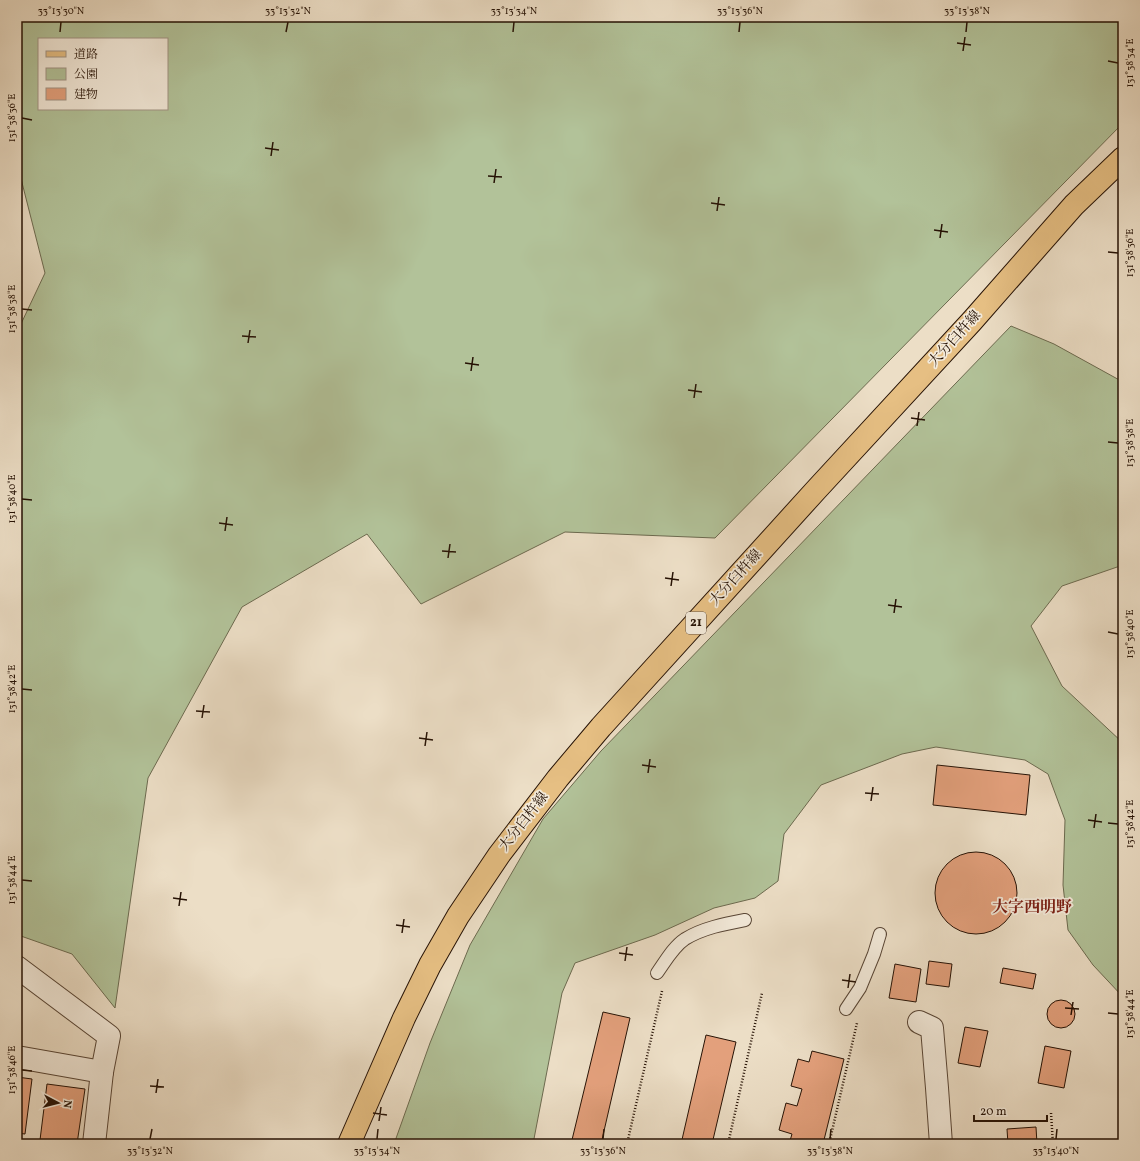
<svg xmlns="http://www.w3.org/2000/svg" width="1140" height="1161" font-family="Vollkorn,'Noto Serif JP',serif">
<rect width="100%" height="100%" fill="#ecdec6"/>
<filter id="stains"><feTurbulence type="fractalNoise" baseFrequency=".005" numOctaves="4"/><feColorMatrix values="0 0 0 0 .2 0 0 0 0 .09 0 0 0 0 .02 0 0 0 .5 -.17"/></filter>
<radialGradient id="worn" r=".72"><stop offset=".6" stop-color="#630" stop-opacity="0"/><stop offset="1" stop-color="#630" stop-opacity=".3"/></radialGradient>
<!-- green -->
<g fill="#b2c299" stroke="#6c6a4f" fill-rule="evenodd">
<path d="M17 17H1123V123L715 538 565 532 421 604 367 534 242 607 148 778 115 1008 72 954 18 935 17 930V328L20 326 45 273 17 163ZM39 39H167V109H39Z"/>
<path d="M1011 326 1054 344 1123 382V565L1062 586 1031 626 1062 686 1123 743V997L1093 965 1068 930 1063 885 1065 820 1048 774 1025 760 936 747 902 754 821 785 784 834 778 881 755 898 714 908 655 935 575 963 562 993 533 1144H394L430 1043 470 945 543 819 601 751Z"/>
</g>
<!-- building -->
<g fill="#e3a07c" stroke="#261205">
<path d="M937 765 1030 775 1026 815 933 805Z"/>
<circle cx="976" cy="893" r="41"/>
<path d="M929 961 952 964 949 987 926 984Z"/>
<path d="M895 964 921 969 916 1002 889 998Z"/>
<path d="M1003 968 1036 974 1033 989 1000 983Z"/>
<circle cx="1061" cy="1014" r="14"/>
<path d="M603 1012 630 1018 601 1144H571Z"/>
<path d="M965 1027 988 1031 980 1067 958 1063Z"/>
<path d="M706 1035 736 1042 712 1144H681Z"/>
<path d="M1045 1046 1071 1051 1064 1088 1038 1083Z"/>
<path d="M812 1051 844 1059 823 1144H789L792 1134 779 1130 786 1103 797 1106 802 1089 791 1086 798 1059 809 1062Z"/>
<path d="M17 1077 32 1079 25 1134 17 1133Z"/>
<path d="M47 1084 85 1089 77 1144H60L40 1140Z"/>
<path d="M1036 1127 1037 1144H1008L1007 1129Z"/>
</g>
<g fill="none" stroke-linecap="round" stroke-linejoin="round">
<defs>
<g id="lane">
<path d="M657 973C665 962 673 947 685 939 703 928 724 924 745 920"/>
<path d="M846 1009 860 988 874 954 880 934"/>
</g>
<g id="street">
<path d="M17 967 109 1036 102 1072 94 1144"/>
<path d="M919 1022 932 1028 937 1088 941 1144"/>
<path d="M17 1057 102 1072"/>
</g>
<path id="primary" d="M349 1144 404 1018 430 965 458 916 499 855 558 778 601 727 816 490 972 321 1074 205 1123 158"/>
</defs>
<!-- lane casing -->
<use href="#lane" stroke="#584535" stroke-width="14"/>
<!-- street casing -->
<use href="#street" stroke="#584535" stroke-width="24"/>
<!-- primary casing -->
<use href="#primary" stroke="#261205" stroke-width="24"/>
<!-- path -->
<g stroke="#261205" stroke-width="2.5" stroke-dasharray="1 2" stroke-linecap="butt">
<path d="M1051 1113 1053 1144"/>
<path d="M627 1144 662 991"/>
<path d="M728 1144 762 993"/>
<path d="M829 1144 857 1023"/>
</g>
<!-- lane -->
<use href="#lane" stroke="#f3eada" stroke-width="12"/>
<!-- street -->
<use href="#street" stroke="#f3eada" stroke-width="22"/>
<!-- primary -->
<use href="#primary" stroke="#e6bf83" stroke-width="22"/>
</g>
<!-- ticks -->
<path fill="none" stroke="#261205" stroke-width="1.5" d="M60 32 61 22M286 32 288 22M513 32 514 22M739 32 740 22M966 32 967 22M957 43 971 45M963 51 965 37M1108 61 1118 63M22 118 32 120M265 148 279 150M271 156 273 142M488 176 502 177M494 183 496 169M711 203 725 205M717 211 719 197M934 230 948 232M940 238 942 224M1108 252 1118 253M22 309 32 310M242 336 256 337M248 343 250 330M465 363 479 365M471 371 473 357M688 390 702 392M694 398 696 384M911 418 925 420M917 426 919 412M1108 442 1118 443M22 499 32 500M219 523 233 525M225 531 227 517M442 551 456 552M448 558 450 544M665 578 679 580M671 586 673 572M888 605 902 607M894 613 896 599M1108 632 1118 634M22 689 32 690M196 711 210 712M202 718 204 705M419 738 433 740M425 746 427 732M642 765 656 767M648 773 650 759M865 793 879 794M871 801 873 787M1088 820 1102 822M1108 823 1118 824M1094 828 1096 814M22 880 32 881M173 898 187 900M179 906 181 892M396 925 410 927M402 933 404 919M619 953 633 955M625 961 627 947M842 980 856 982M848 988 850 974M1065 1008 1079 1009M1108 1013 1118 1014M1071 1015 1073 1002M22 1070 32 1071M150 1086 164 1087M156 1093 158 1079M373 1113 387 1115M379 1121 381 1107M150 1139 152 1129M377 1139 378 1129M603 1139 604 1129M830 1139 831 1129M1056 1139 1057 1129"/>
<g text-anchor="middle" dominant-baseline="central" stroke-width="3.5" stroke-linejoin="round" paint-order="stroke">
<!-- shield labels -->
<rect fill="#f3eada" stroke="#645345" stroke-width="1" x="686" y="612" width="20" height="22" rx="3"/>
<g font-size="13" font-weight="bold" fill="#261205">
<text x="696" y="623">21</text>
</g>
<!-- street labels -->
<g font-size="14" fill="#261205" stroke="#f3eada">
<text transform="translate(955 339) rotate(-48)">大分臼杵線</text>
<text transform="translate(736 578) rotate(-48)">大分臼杵線</text>
<text transform="translate(524 822) rotate(-52)">大分臼杵線</text>
</g>
<!-- quarter labels -->
<g font-size="16" font-weight="bold" fill="#7a1f14" stroke="#f3eada">
<text x="1032" y="908">大字西明野</text>
</g>
</g>
<!-- margin -->
<rect width="1140" height="1161" fill="none" stroke="#ecdec6" stroke-width="44"/>
<!-- legend -->
<rect x="38" y="38" width="130" height="72" fill="#f3eada" stroke="#a19485"/>
<rect x="46" y="51" width="20" height="6" fill="#e6bf83" stroke="#a19485"/>
<text x="74" y="58" font-size="12" fill="#261205">道路</text>
<rect x="46" y="68" width="20" height="12" fill="#b2c299" stroke="#a19485"/>
<text x="74" y="78" font-size="12" fill="#261205">公園</text>
<rect x="46" y="88" width="20" height="12" fill="#e3a07c" stroke="#a19485"/>
<text x="74" y="98" font-size="12" fill="#261205">建物</text>
<!-- north arrow -->
<g transform="translate(58 1103) rotate(97)" stroke="#f3eada" stroke-width="3" paint-order="stroke">
<path d="M0-3L7 15L0 10L-7 15Z" fill="#261205"/>
<text y="-6" font-size="11" font-weight="bold" text-anchor="middle" fill="#261205">N</text>
</g>
<!-- scale -->
<path d="M974 1115v6h73v-6" fill="none" stroke="#261205" stroke-width="2"/>
<text x="980" y="1115" font-size="12" fill="#261205" stroke="#f3eada" stroke-width="3" paint-order="stroke">20 m</text>
<rect x="22" y="22" width="1096" height="1117" fill="none" stroke="#261205" stroke-width="1.5"/>
<g font-size="10" text-anchor="middle" fill="#261205">
<text x="61" y="14">33°13'30"N</text>
<text x="288" y="14">33°13'32"N</text>
<text x="514" y="14">33°13'34"N</text>
<text x="740" y="14">33°13'36"N</text>
<text x="967" y="14">33°13'38"N</text>
<text transform="translate(1129 63) rotate(-90)" y="4">131°38'34"E</text>
<text transform="translate(11 118) rotate(-90)" y="4">131°38'36"E</text>
<text transform="translate(1129 253) rotate(-90)" y="4">131°38'36"E</text>
<text transform="translate(11 309) rotate(-90)" y="4">131°38'38"E</text>
<text transform="translate(1129 443) rotate(-90)" y="4">131°38'38"E</text>
<text transform="translate(11 499) rotate(-90)" y="4">131°38'40"E</text>
<text transform="translate(1129 634) rotate(-90)" y="4">131°38'40"E</text>
<text transform="translate(11 689) rotate(-90)" y="4">131°38'42"E</text>
<text transform="translate(1129 824) rotate(-90)" y="4">131°38'42"E</text>
<text transform="translate(11 880) rotate(-90)" y="4">131°38'44"E</text>
<text transform="translate(1129 1014) rotate(-90)" y="4">131°38'44"E</text>
<text transform="translate(11 1070) rotate(-90)" y="4">131°38'46"E</text>
<text x="150" y="1154">33°13'32"N</text>
<text x="377" y="1154">33°13'34"N</text>
<text x="603" y="1154">33°13'36"N</text>
<text x="830" y="1154">33°13'38"N</text>
<text x="1056" y="1154">33°13'40"N</text>
</g>
<rect width="100%" height="100%" filter="url(#stains)"/>
<rect width="100%" height="100%" fill="url(#worn)"/>
</svg>
